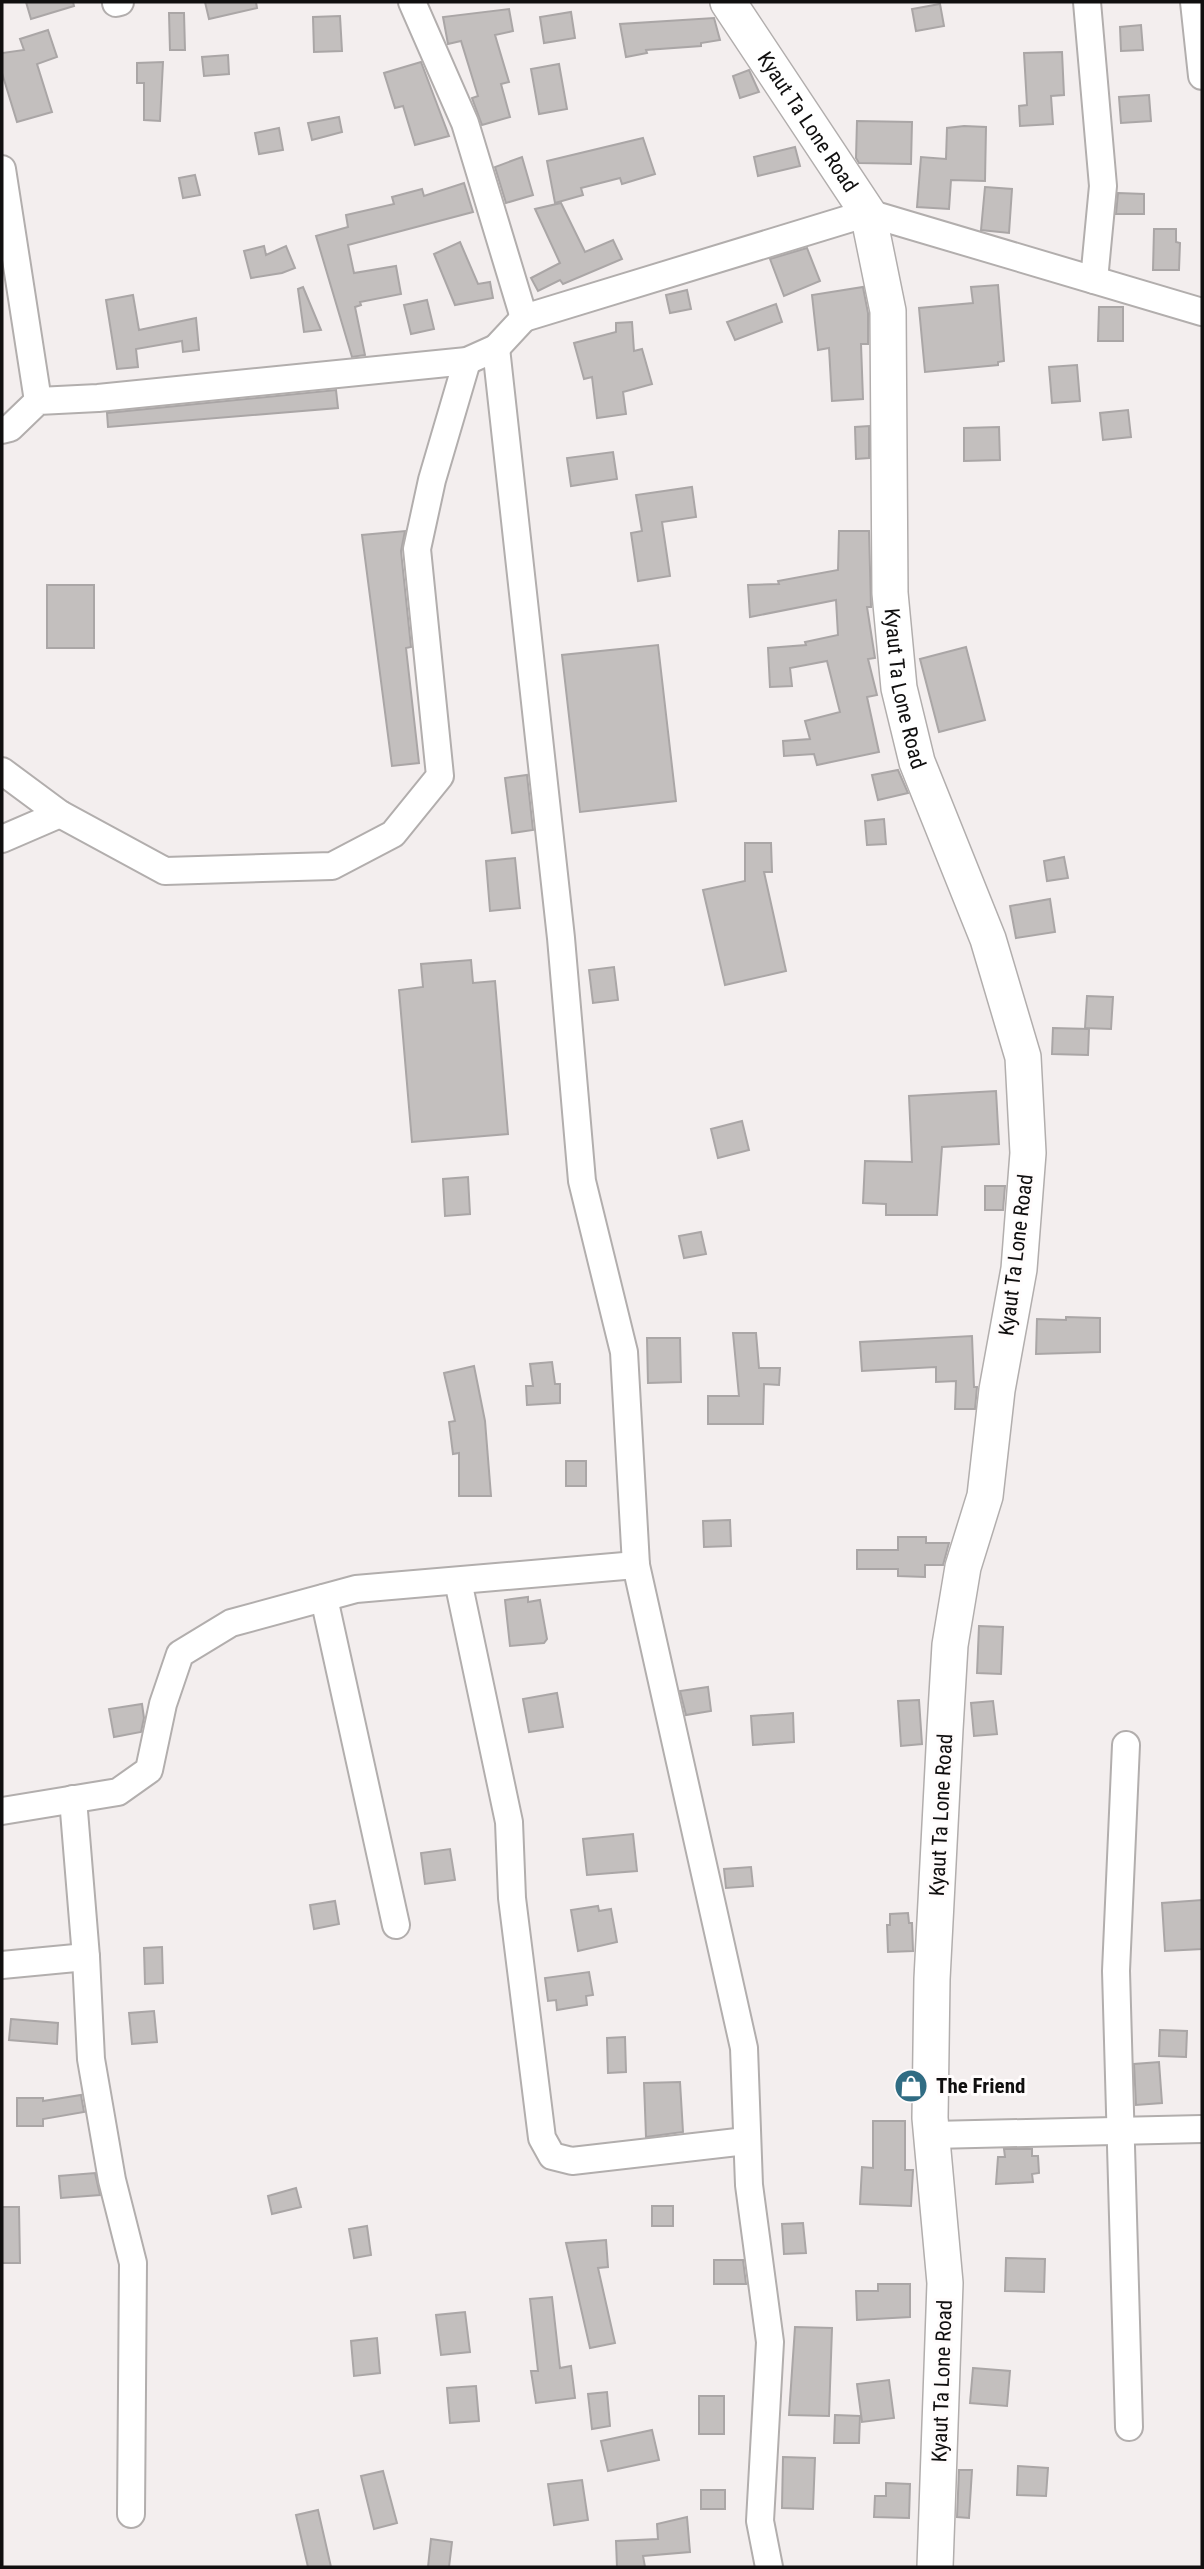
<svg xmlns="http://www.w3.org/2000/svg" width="1204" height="2569" font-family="'Roboto Condensed',sans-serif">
<rect width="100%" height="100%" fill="#f3eeee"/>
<!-- building -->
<g fill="#c3bfbe" stroke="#aaa6a6" stroke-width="2">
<path d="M26 2H73L74 6 31 19Z"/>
<path d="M205 2H256L257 8 209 19Z"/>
<path d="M940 4 944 26 916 31 912 9Z"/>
<path d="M509 9 513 31 495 35 509 82 501 84 510 117 482 125 472 98 478 96 461 41 448 44 443 17Z"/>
<path d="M571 12 575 38 544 43 540 17Z"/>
<path d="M169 13H184L185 50H170Z"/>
<path d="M340 16 342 51 314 52 313 17Z"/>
<path d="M714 18 720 40 701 43V46L646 50 647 53 626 57 620 24Z"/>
<path d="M1141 25 1143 50 1121 51 1120 27Z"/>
<path d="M48 30 57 57 37 64 52 112 17 122 2 73V53L24 50 20 39Z"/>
<path d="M1062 52 1064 95 1051 96 1053 124 1020 126 1019 106 1027 105 1024 53Z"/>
<path d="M228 55 229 74 204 76 202 57Z"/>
<path d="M163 62 160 121 144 120V83H137V63Z"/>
<path d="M421 62 449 136 415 145 403 106 395 108 384 73Z"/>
<path d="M559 64 567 109 539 114 531 69Z"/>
<path d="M749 70 759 92 740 98 733 76Z"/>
<path d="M1149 95 1151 121 1121 123 1119 97Z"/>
<path d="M339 117 342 132 312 140 308 123Z"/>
<path d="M857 121 912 122 911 164 859 163 856 158Z"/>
<path d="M964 126 986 127 985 181 951 180 949 209 917 207 921 157 946 159 947 128Z"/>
<path d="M279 128 283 150 259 154 255 133Z"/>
<path d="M643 138 655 174 622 184 620 178 581 188 583 195 555 203 547 161Z"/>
<path d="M795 147 800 166 758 176 754 157Z"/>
<path d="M522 157 533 195 506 203 495 167Z"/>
<path d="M195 175 200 195 183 198 179 178Z"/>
<path d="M464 183 473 212 348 245 354 273 396 266 401 294 360 302 361 305 355 307 365 355 352 357 316 236 348 227 346 215 394 204 392 197 422 189 424 196Z"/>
<path d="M985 187 1012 189 1009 233 981 230Z"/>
<path d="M1118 193 1144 194V214H1116Z"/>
<path d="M561 203 585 252 613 240 622 259 563 284 560 280 538 291 531 278 560 263 535 209Z"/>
<path d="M1154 229H1176V242L1180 243 1179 270H1153Z"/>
<path d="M460 242 478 284 490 282 493 298 455 305 434 254Z"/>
<path d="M264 246 266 255 286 246 295 268 282 273 251 278 244 251Z"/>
<path d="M807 248 820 281 784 296 770 259Z"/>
<path d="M998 285 1004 361 998 362V365L925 372 919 308 973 303 971 287Z"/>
<path d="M303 287 321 330 304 332 298 289Z"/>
<path d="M863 287 868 313V344H861L863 399 832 401 829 348 818 350 812 295Z"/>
<path d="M687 290 691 309 670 313 666 295Z"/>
<path d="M133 295 139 330 196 318 199 350 183 352 182 341 136 349 138 367 117 369 106 300Z"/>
<path d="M427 300 434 329 411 334 404 305Z"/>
<path d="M776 304 782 322 735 340 727 322Z"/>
<path d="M1099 307H1123V341H1098Z"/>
<path d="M632 322 634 351 642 349 652 384 623 392 626 414 597 418 592 377 584 379 574 343 616 332V323Z"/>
<path d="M1077 365 1080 401 1052 403 1049 367Z"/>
<path d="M336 390 338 408 108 427 107 413Z"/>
<path d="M1128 410 1131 437 1103 440 1100 413Z"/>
<path d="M869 426V458L856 459 855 427Z"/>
<path d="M999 427 1000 460 964 461V428Z"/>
<path d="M613 452 617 479 571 486 567 458Z"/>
<path d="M692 487 696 517 662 522 670 576 638 581 631 533 642 531 636 495Z"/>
<path d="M405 531 401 551 411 647 406 648 419 763 392 766 362 535Z"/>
<path d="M839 531H869L871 607H867L875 658 868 659 877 695 867 697 879 752 817 765 814 754 784 756 783 741 810 739 805 721 840 712 827 661 790 668 792 686 770 687 768 648 806 645 805 642 838 635 836 600 750 617 748 585 779 584 778 581 838 570Z"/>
<rect x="47" y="585" width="47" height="63"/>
<path d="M658 645 676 801 580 812 562 655Z"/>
<path d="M966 647 985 720 939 732 920 659Z"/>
<path d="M898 770 908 793 878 800 872 775Z"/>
<path d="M527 775 533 830 512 833 505 778Z"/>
<path d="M884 819 886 844 867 845 865 821Z"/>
<path d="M745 843H771L772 872H764L786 971 725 985 703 890 745 881Z"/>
<path d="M1064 857 1068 878 1047 881 1044 861Z"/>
<path d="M515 858 520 908 490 911 486 861Z"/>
<path d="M1050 899 1055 932 1016 938 1010 906Z"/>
<path d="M471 960 473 983 495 981 508 1134 412 1142 399 990 423 987 421 964Z"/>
<path d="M614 967 618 1000 593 1003 589 970Z"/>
<path d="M1087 996 1113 997 1111 1029 1085 1028Z"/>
<path d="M1053 1028 1089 1029 1088 1055 1052 1054Z"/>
<path d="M996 1091 999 1144 942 1147 937 1215H886V1204L863 1203 865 1161 912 1162 909 1096Z"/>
<path d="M742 1121 749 1150 718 1158 711 1129Z"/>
<path d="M468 1177 470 1214 445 1216 443 1179Z"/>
<path d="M985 1186H1005L1003 1210H985Z"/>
<path d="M701 1232 706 1254 684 1258 679 1236Z"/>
<path d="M1066 1317 1100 1318V1352L1036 1354 1037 1319 1066 1320Z"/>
<path d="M733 1333H756L759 1368H780L779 1385 764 1384 763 1424H708V1396H739Z"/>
<path d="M972 1336 974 1387H977L975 1409H955L956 1381 936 1382V1367L862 1371 860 1342Z"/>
<path d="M647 1338H680L681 1382 648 1383Z"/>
<path d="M552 1362 555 1384H560V1403L527 1405 526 1386H533L530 1364Z"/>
<path d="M474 1366 485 1421 491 1496H459V1453L453 1454 449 1422 455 1421 444 1373Z"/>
<rect x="566" y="1461" width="20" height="25"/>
<path d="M730 1520 731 1546 704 1547 703 1521Z"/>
<path d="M898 1537H926V1543H949L943 1565H925V1577L898 1576V1569H857V1550H898Z"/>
<path d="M528 1597V1602L540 1600 547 1639 544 1643 510 1646 505 1600Z"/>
<path d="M979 1626 1003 1627 1001 1674 977 1673Z"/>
<path d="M708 1687 711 1711 686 1715 680 1691Z"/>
<path d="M557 1693 563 1727 529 1732 523 1699Z"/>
<path d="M919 1700 922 1744 901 1746 898 1701Z"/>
<path d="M993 1701 997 1734 974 1736 971 1703Z"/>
<path d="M142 1704 144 1718 141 1732 114 1737 109 1709Z"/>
<path d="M793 1713 794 1742 753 1745 751 1716Z"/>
<path d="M633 1834 637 1871 587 1875 583 1839Z"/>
<path d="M450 1849 455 1880 425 1884 421 1853Z"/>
<path d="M751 1867 753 1886 726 1888 724 1869Z"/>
<path d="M1202 1900V1949L1165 1951 1162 1903Z"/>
<path d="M335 1901 339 1924 314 1929 310 1905Z"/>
<path d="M598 1906 599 1911 611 1909 617 1942 578 1951 571 1910Z"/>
<path d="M908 1913 909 1923H912L913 1951 888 1952 887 1925H890V1914Z"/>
<path d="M162 1947 163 1983 145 1984 144 1948Z"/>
<path d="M589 1972 593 1995 586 1996 587 2005 557 2010 556 2000 548 2001 545 1978Z"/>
<path d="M154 2011 157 2042 132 2044 129 2013Z"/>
<path d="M11 2019 58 2023 57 2044 9 2040Z"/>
<path d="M1160 2030 1187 2031 1186 2057 1159 2056Z"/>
<path d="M625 2037 626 2072 608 2073 607 2038Z"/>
<path d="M1159 2062 1162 2103 1136 2105 1134 2064Z"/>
<path d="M680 2082 683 2132 646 2137 644 2083Z"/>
<path d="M81 2095 84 2112 43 2119V2126H17V2098H43V2101Z"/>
<path d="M873 2121H905V2170H913L911 2206 860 2204 862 2167 873 2168Z"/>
<path d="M1004 2149H1032V2156H1038L1039 2173 1032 2174 1033 2182 996 2184 998 2157H1005Z"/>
<path d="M95 2173 100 2195 61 2198 59 2176Z"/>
<path d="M296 2188 301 2207 272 2214 268 2196Z"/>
<rect x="652" y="2206" width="21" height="20"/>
<path d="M2 2207H19L20 2263H2Z"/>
<path d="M803 2223 806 2253 784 2254 782 2224Z"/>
<path d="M367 2226 371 2255 354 2258 349 2229Z"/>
<path d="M606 2240 608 2267 598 2268 615 2343 590 2348 566 2243Z"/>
<path d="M1006 2258 1045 2259 1044 2292 1005 2291Z"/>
<path d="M714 2260H743L746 2284H714Z"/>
<path d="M878 2284H910V2317L857 2320 856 2291H878Z"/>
<path d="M552 2297 560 2368 571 2366 575 2398 536 2403 531 2371H538L530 2299Z"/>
<path d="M465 2312 470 2352 441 2355 436 2315Z"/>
<path d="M795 2327 832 2328 829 2416 789 2415Z"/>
<path d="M377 2338 380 2373 354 2376 351 2341Z"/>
<path d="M973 2368 1010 2371 1007 2406 970 2403Z"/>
<path d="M889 2380 894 2418 862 2422 857 2384Z"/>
<path d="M476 2386 479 2421 450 2423 447 2388Z"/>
<path d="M607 2392 610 2426 592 2429 588 2394Z"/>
<rect x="699" y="2396" width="25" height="38"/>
<path d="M835 2415 860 2416 859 2443H834Z"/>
<path d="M652 2430 659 2460 608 2471 601 2441Z"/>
<path d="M783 2457 815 2458 813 2509 782 2508Z"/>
<path d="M1018 2466 1048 2468 1046 2496 1017 2495Z"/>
<path d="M959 2470H972L969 2518 957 2517Z"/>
<path d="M383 2471 397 2523 374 2529 361 2476Z"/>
<path d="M582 2480 588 2520 554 2525 548 2484Z"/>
<path d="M886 2483 910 2484 909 2518 874 2517 875 2496H886Z"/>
<rect x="701" y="2490" width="24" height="19"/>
<path d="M318 2510 331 2567H308L296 2515Z"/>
<path d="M687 2517 690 2552 643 2556 645 2567H617L616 2541 658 2539 657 2524Z"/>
<path d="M431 2539 452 2542 449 2567H428Z"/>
</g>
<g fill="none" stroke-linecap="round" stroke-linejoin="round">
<defs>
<g id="minor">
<path d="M412 2 465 123 524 318 868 213 1202 312"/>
<path d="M1087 2 1103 186 1094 280"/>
<path d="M1194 2 1202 76"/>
<path d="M116 3 120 2"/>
<path d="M2 169 38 401"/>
<path d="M496 348 561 938 582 1181 624 1352 636 1565 744 2048 749 2185 770 2342 760 2521 769 2567"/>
<path d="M2 430 10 428 38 401 98 398 467 361 496 348 524 318"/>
<path d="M2 771 60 814 165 871 332 866 393 834 440 776 417 549 432 480 467 361"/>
<path d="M2 839 60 814"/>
<path d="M458 1581 509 1822 512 1898 542 2138 552 2156 572 2161 746 2141"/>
<path d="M324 1598 396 1925"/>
<path d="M1126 1745 1116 1971 1129 2427"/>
<path d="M73 1799 86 1957 91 2059 112 2180 133 2263 131 2514"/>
<path d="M2 1811 118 1792 149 1770 163 1704 180 1654 231 1623 356 1589 636 1565"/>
<path d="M2 1965 86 1957"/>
<path d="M932 2135 1202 2129"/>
</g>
<g id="major">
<path id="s1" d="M728 2 868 213 888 311 890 593 899 688 917 762 988 939 1023 1057 1028 1153 1019 1269 997 1390 985 1496 963 1567 950 1645 945 1729 932 1979 930 2118 945 2283 935 2567"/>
</g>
</defs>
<!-- minor casing -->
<use href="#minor" stroke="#b2aead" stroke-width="30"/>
<!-- major casing -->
<use href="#major" stroke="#b2aead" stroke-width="38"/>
<!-- minor -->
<use href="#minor" stroke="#fff" stroke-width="26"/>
<!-- major -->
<use href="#major" stroke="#fff" stroke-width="35"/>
</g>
<!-- icons -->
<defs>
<symbol id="shop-disc" viewBox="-11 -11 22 22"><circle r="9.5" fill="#306c83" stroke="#fffcfc"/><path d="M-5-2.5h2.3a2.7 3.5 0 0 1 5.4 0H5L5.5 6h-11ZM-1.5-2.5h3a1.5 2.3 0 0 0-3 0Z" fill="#fff"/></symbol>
</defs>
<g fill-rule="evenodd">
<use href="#shop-disc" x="892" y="2067" width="38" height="38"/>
</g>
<g text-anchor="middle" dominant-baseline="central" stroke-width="6" stroke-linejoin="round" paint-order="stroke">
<!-- street labels -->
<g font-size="21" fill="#100f0f" stroke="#fffcfc">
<text stroke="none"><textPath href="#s1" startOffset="144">Kyaut Ta Lone Road</textPath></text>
<text stroke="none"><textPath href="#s1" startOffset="732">Kyaut Ta Lone Road</textPath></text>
<text transform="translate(1016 1255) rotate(-83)">Kyaut Ta Lone Road</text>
<text transform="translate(941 1815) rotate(-87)">Kyaut Ta Lone Road</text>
<text transform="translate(942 2381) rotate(-88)">Kyaut Ta Lone Road</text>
</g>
<!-- poi labels -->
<g font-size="21" font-weight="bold" fill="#100f0f" stroke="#fffcfc" text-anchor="start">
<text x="936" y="2086">The Friend</text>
</g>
</g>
<!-- border -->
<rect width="1204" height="2569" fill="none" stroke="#100f0f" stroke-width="7"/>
</svg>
